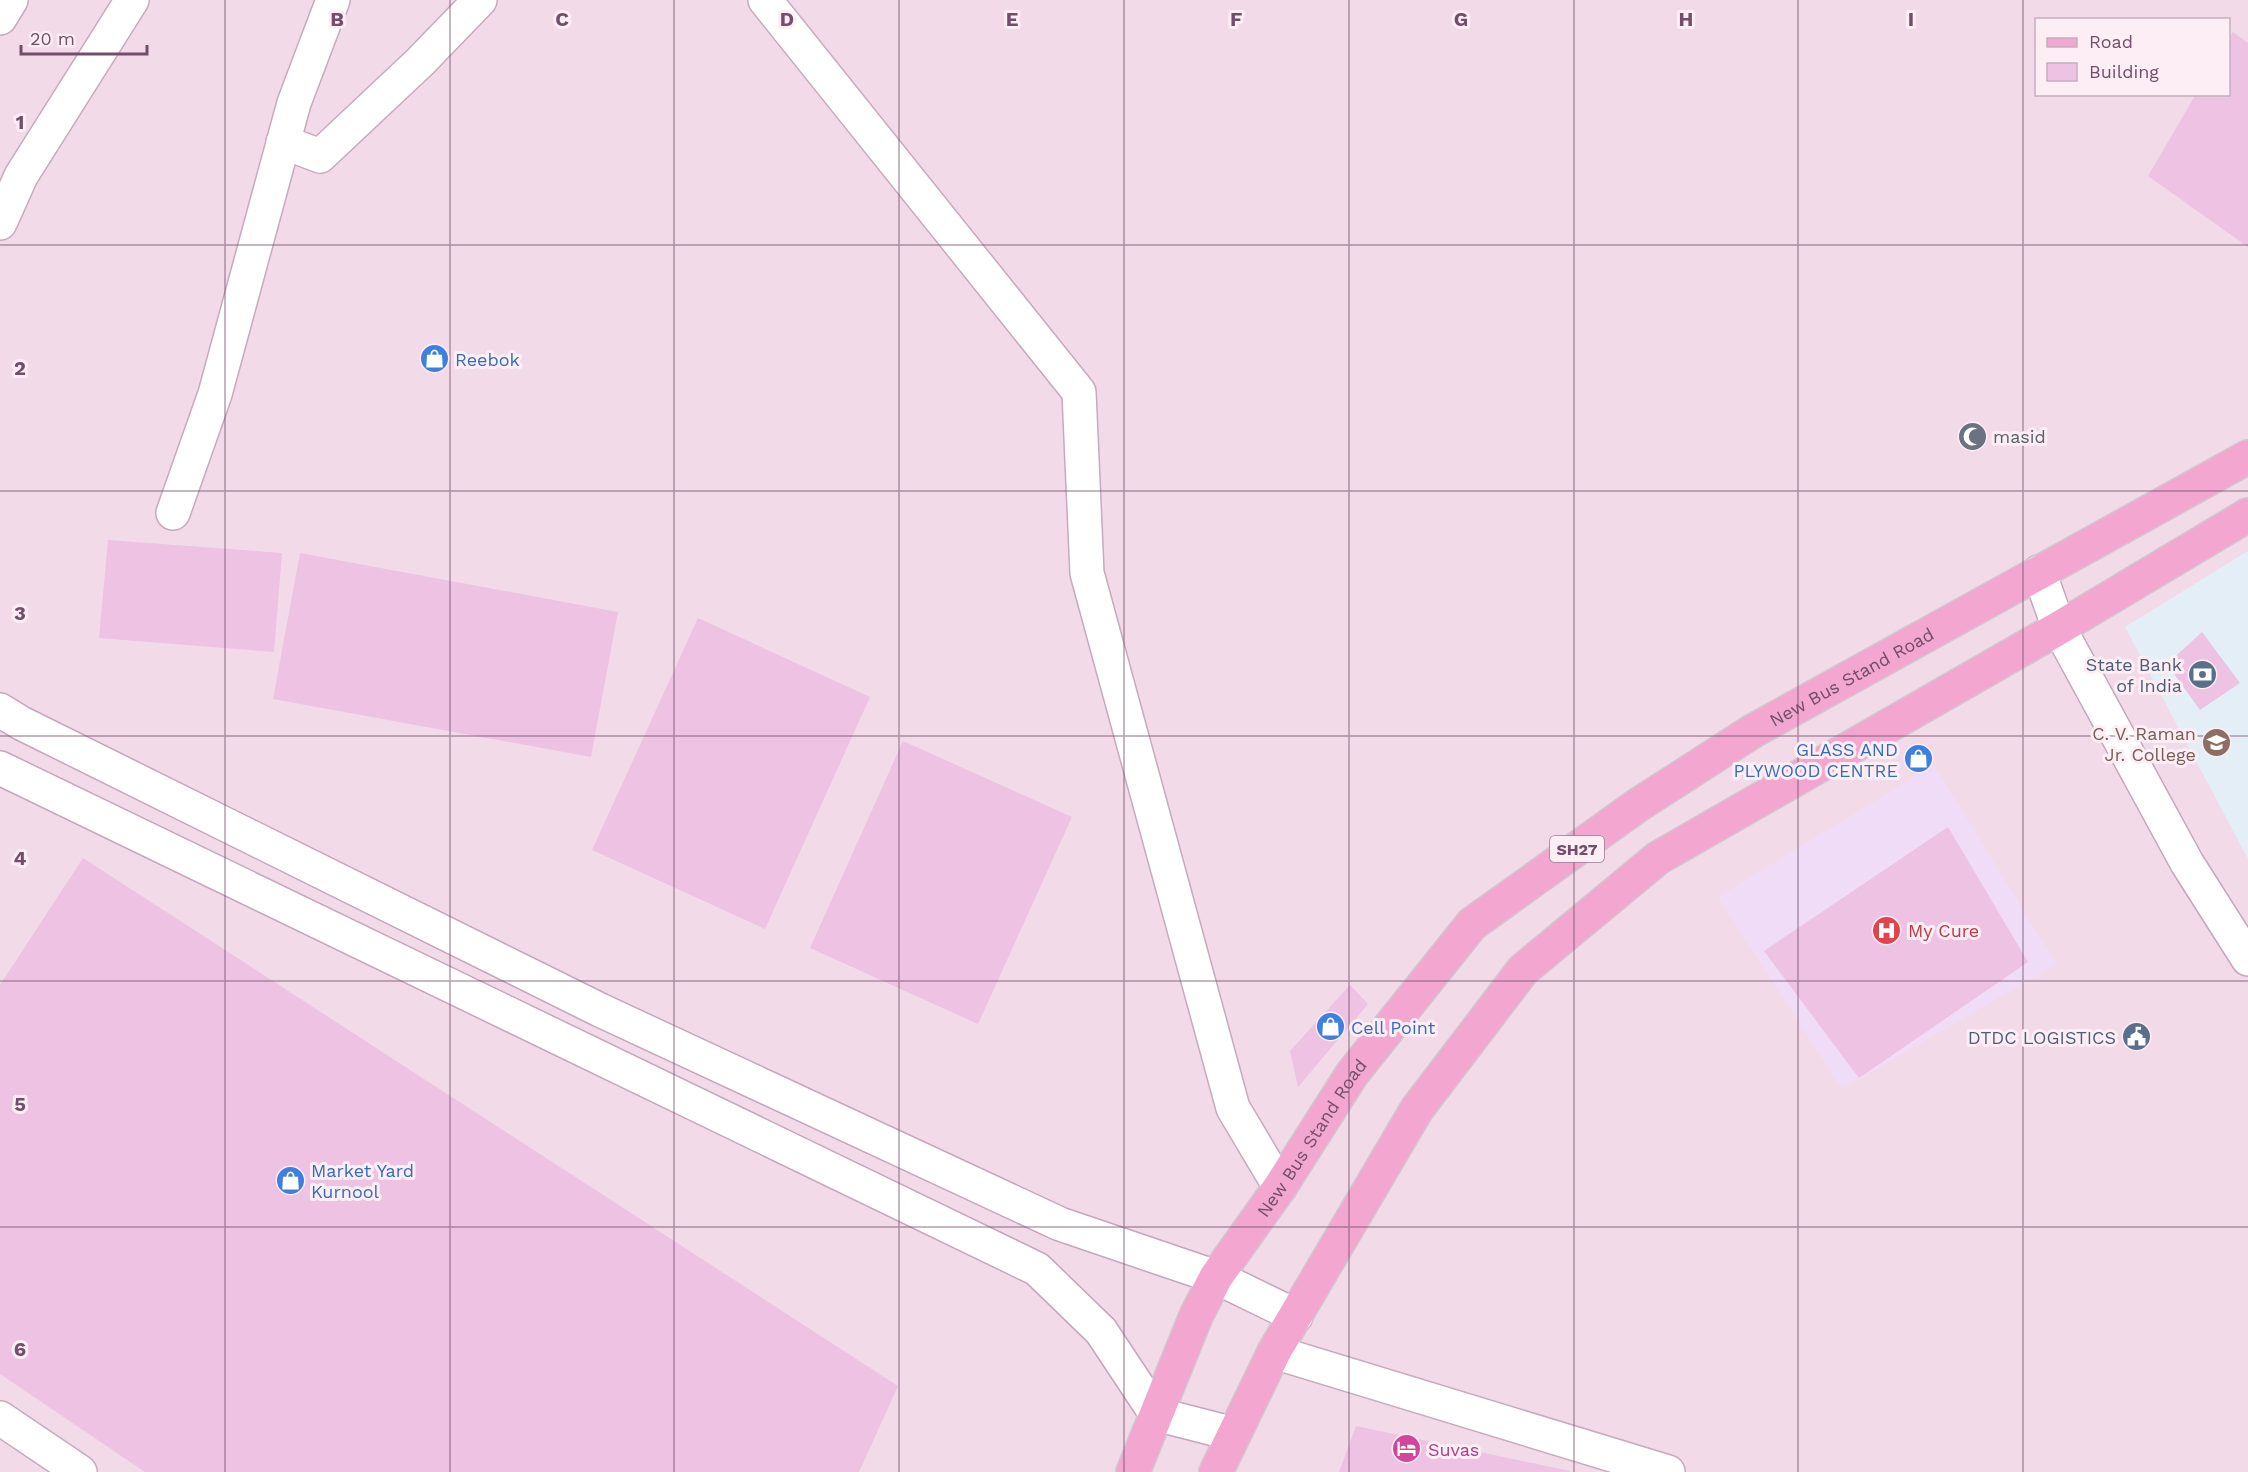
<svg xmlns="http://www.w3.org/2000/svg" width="2248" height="1472" font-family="'Work Sans',sans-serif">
<rect width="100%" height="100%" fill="#fae8f2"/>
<!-- residential -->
<path fill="#f3dae9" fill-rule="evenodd" d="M0 0H2248V1472H0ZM2036 20H2228V94H2036Z"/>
<!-- education -->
<path fill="#e4eef7" d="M2248 551V859L2125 627Z"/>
<!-- medical -->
<path fill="#f0dcf7" d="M1934 765 2056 964 1842 1089 1718 897Z"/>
<!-- building -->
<g fill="#edc2e3">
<path d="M2233 32 2248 43V247L2148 176 2196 94H2228V40Z"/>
<path d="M108 540 282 553 274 652 99 638Z"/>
<path d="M300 553 618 612 591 757 273 699Z"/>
<path d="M698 618 870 697 765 929 592 850Z"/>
<path d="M2202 632 2240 683 2200 710 2167 664Z"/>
<path d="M903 741 1072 817 978 1024 810 948Z"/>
<path d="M1948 827 2028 962 1859 1078 1764 951Z"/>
<path d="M83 858 898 1386 859 1472H145L0 1374V985Z"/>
<path d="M1350 985 1368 1004 1298 1087 1290 1051Z"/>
<path d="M1356 1426 1570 1471 1569 1472H1339Z"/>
</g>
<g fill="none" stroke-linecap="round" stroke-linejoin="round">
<defs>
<g id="street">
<path d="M765 0 1079 392 1087 573 1233 1108 1280 1187"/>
<path d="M0 18 11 0"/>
<path d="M283 142 320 156 420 62 480 0"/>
<path d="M0 223 21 176 132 0"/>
<path d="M173 513 215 394 294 103 333 0"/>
<path d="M1274 1352 1668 1472"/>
<path d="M0 1418 80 1472"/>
</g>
<g id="secondary">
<path d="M2039 572 2059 628 2187 863 2248 959"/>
<path d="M0 710 21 723 600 1010 1060 1224 1216 1277 1296 1316"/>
<path d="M0 768 1037 1269 1101 1331 1156 1414 1234 1434"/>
</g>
<g id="primary">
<path id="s1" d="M1133 1472 1196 1316 1216 1277 1280 1187 1352 1074 1472 924 1638 805 1753 731 2248 457"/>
<path d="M1216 1472 1274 1352 1417 1109 1523 970 1658 858 2059 628 2248 515"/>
</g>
</defs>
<!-- street casing -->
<use href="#street" stroke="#c7aabe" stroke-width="36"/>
<!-- secondary casing -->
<use href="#secondary" stroke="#c7a5be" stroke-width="36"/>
<!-- primary casing -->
<use href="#primary" stroke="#d2c6d0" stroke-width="36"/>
<!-- street -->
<use href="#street" stroke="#fff" stroke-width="33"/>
<!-- secondary -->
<use href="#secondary" stroke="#fff" stroke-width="33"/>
<!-- primary -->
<use href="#primary" stroke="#f3a6cf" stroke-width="33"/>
</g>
<!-- grid -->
<path fill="none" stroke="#724e6b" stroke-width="1.5" stroke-opacity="0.55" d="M225 0V1472M450 0V1472M674 0V1472M899 0V1472M1124 0V1472M1349 0V1472M1574 0V1472M1798 0V1472M2023 0V1472M0 245H2248M0 491H2248M0 736H2248M0 981H2248M0 1227H2248"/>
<!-- icons -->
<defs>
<symbol id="shop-disc" viewBox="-11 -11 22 22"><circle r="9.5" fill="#3f7fe0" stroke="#fdeef6"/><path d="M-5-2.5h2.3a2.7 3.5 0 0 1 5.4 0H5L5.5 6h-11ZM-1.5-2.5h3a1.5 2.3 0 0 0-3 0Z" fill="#fff"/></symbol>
<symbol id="mosque-disc" viewBox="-11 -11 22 22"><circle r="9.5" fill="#6b7280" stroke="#fdeef6"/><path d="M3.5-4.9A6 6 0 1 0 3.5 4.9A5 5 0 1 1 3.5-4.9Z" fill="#fff"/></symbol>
<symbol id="bank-disc" viewBox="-11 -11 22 22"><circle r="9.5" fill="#5c6f8a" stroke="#fdeef6"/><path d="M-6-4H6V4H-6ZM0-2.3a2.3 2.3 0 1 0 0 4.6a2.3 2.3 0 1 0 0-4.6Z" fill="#fff"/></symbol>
<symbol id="school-disc" viewBox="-11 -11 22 22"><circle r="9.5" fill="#8d6e63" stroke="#fdeef6"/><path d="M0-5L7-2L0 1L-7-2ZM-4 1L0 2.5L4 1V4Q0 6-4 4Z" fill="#fff"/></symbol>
<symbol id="hospital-disc" viewBox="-11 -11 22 22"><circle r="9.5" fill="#e0444e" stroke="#fdeef6"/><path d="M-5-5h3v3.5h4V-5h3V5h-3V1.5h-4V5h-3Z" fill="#fff"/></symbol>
<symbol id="civic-disc" viewBox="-11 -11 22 22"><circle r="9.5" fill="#5c6f8a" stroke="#fdeef6"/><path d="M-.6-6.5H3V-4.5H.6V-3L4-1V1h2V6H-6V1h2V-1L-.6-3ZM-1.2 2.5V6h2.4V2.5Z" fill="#fff"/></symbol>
<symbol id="hotel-disc" viewBox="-11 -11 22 22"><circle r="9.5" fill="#d1479c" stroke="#fdeef6"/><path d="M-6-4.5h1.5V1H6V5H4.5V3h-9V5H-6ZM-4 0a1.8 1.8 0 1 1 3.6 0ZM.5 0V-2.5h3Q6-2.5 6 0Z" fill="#fff"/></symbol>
</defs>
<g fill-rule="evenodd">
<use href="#shop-disc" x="418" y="342" width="33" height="33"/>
<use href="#mosque-disc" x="1956" y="420" width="33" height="33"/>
<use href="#bank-disc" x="2186" y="658" width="33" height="33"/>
<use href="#school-disc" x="2200" y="726" width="33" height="33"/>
<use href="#shop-disc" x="1902" y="742" width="33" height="33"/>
<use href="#hospital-disc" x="1870" y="914" width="33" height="33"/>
<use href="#shop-disc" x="1314" y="1010" width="33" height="33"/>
<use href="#civic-disc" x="2120" y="1020" width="33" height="33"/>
<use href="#shop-disc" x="274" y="1164" width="33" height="33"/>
<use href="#hotel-disc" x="1390" y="1432" width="33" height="33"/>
</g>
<g text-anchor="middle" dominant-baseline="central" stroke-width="6" stroke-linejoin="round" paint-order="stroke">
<!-- shield labels -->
<rect fill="#fdeef6" stroke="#9c7e95" stroke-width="1.5" x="1550" y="836" width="54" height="26" rx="4.5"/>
<g font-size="16" font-weight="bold" fill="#724e6b">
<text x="1577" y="849">SH27</text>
</g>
<!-- shop labels -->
<g font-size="18" fill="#366cbe" stroke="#fdeef6" text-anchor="start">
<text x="455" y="359">Reebok</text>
<text x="1898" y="749" text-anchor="end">GLASS AND<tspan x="1898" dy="21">PLYWOOD CENTRE</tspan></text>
<text x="1351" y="1027">Cell Point</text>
<text x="311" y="1170">Market Yard<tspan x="311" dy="21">Kurnool</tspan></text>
</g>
<!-- worship labels -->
<g font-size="18" fill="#5b616d" stroke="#fdeef6" text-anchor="start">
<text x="1993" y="436">masid</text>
</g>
<!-- service labels -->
<g font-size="18" fill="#4e5e75" stroke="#fdeef6" text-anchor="end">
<text x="2182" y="664">State Bank<tspan x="2182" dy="21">of India</tspan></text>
<text x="2116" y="1037">DTDC LOGISTICS</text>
</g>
<!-- street labels -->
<g font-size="18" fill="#724e6b" stroke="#fdeef6">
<text stroke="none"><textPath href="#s1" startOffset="1102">New Bus Stand Road</textPath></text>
<text stroke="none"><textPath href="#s1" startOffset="381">New Bus Stand Road</textPath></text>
</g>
<!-- education labels -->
<g font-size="18" fill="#785e54" stroke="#fdeef6" text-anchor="end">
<text x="2196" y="733">C. V. Raman<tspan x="2196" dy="21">Jr. College</tspan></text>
</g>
<!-- health labels -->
<g font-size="18" fill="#be3a42" stroke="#fdeef6" text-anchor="start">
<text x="1908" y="930">My Cure</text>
</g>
<!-- hotel labels -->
<g font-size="18" fill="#b23c85" stroke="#fdeef6" text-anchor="start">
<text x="1428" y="1449">Suvas</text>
</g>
</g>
<g font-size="20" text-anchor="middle" font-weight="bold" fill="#724e6b" stroke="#fdeef6" stroke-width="6" stroke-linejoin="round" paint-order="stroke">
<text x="337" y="26">B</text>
<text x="562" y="26">C</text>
<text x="787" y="26">D</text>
<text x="1012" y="26">E</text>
<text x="1236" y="26">F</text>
<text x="1461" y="26">G</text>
<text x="1686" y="26">H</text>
<text x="1911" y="26">I</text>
<text x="20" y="129">1</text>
<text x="20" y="375">2</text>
<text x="20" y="620">3</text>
<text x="20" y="865">4</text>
<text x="20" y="1111">5</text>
<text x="20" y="1356">6</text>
</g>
<!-- legend -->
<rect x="2035" y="18" width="195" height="78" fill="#fdeef6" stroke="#c5aebe" stroke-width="1.5"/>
<rect x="2047" y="38" width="30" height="9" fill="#f3a6cf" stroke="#c5aebe" stroke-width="1.5"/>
<text x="2089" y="48" font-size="18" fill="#724e6b">Road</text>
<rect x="2047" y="63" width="30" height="18" fill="#edc2e3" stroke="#c5aebe" stroke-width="1.5"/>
<text x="2089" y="78" font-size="18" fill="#724e6b">Building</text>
<!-- scale -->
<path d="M21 45v9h126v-9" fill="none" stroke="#724e6b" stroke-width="3"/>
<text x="30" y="45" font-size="18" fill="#724e6b" stroke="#fdeef6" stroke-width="4.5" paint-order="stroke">20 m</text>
</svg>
